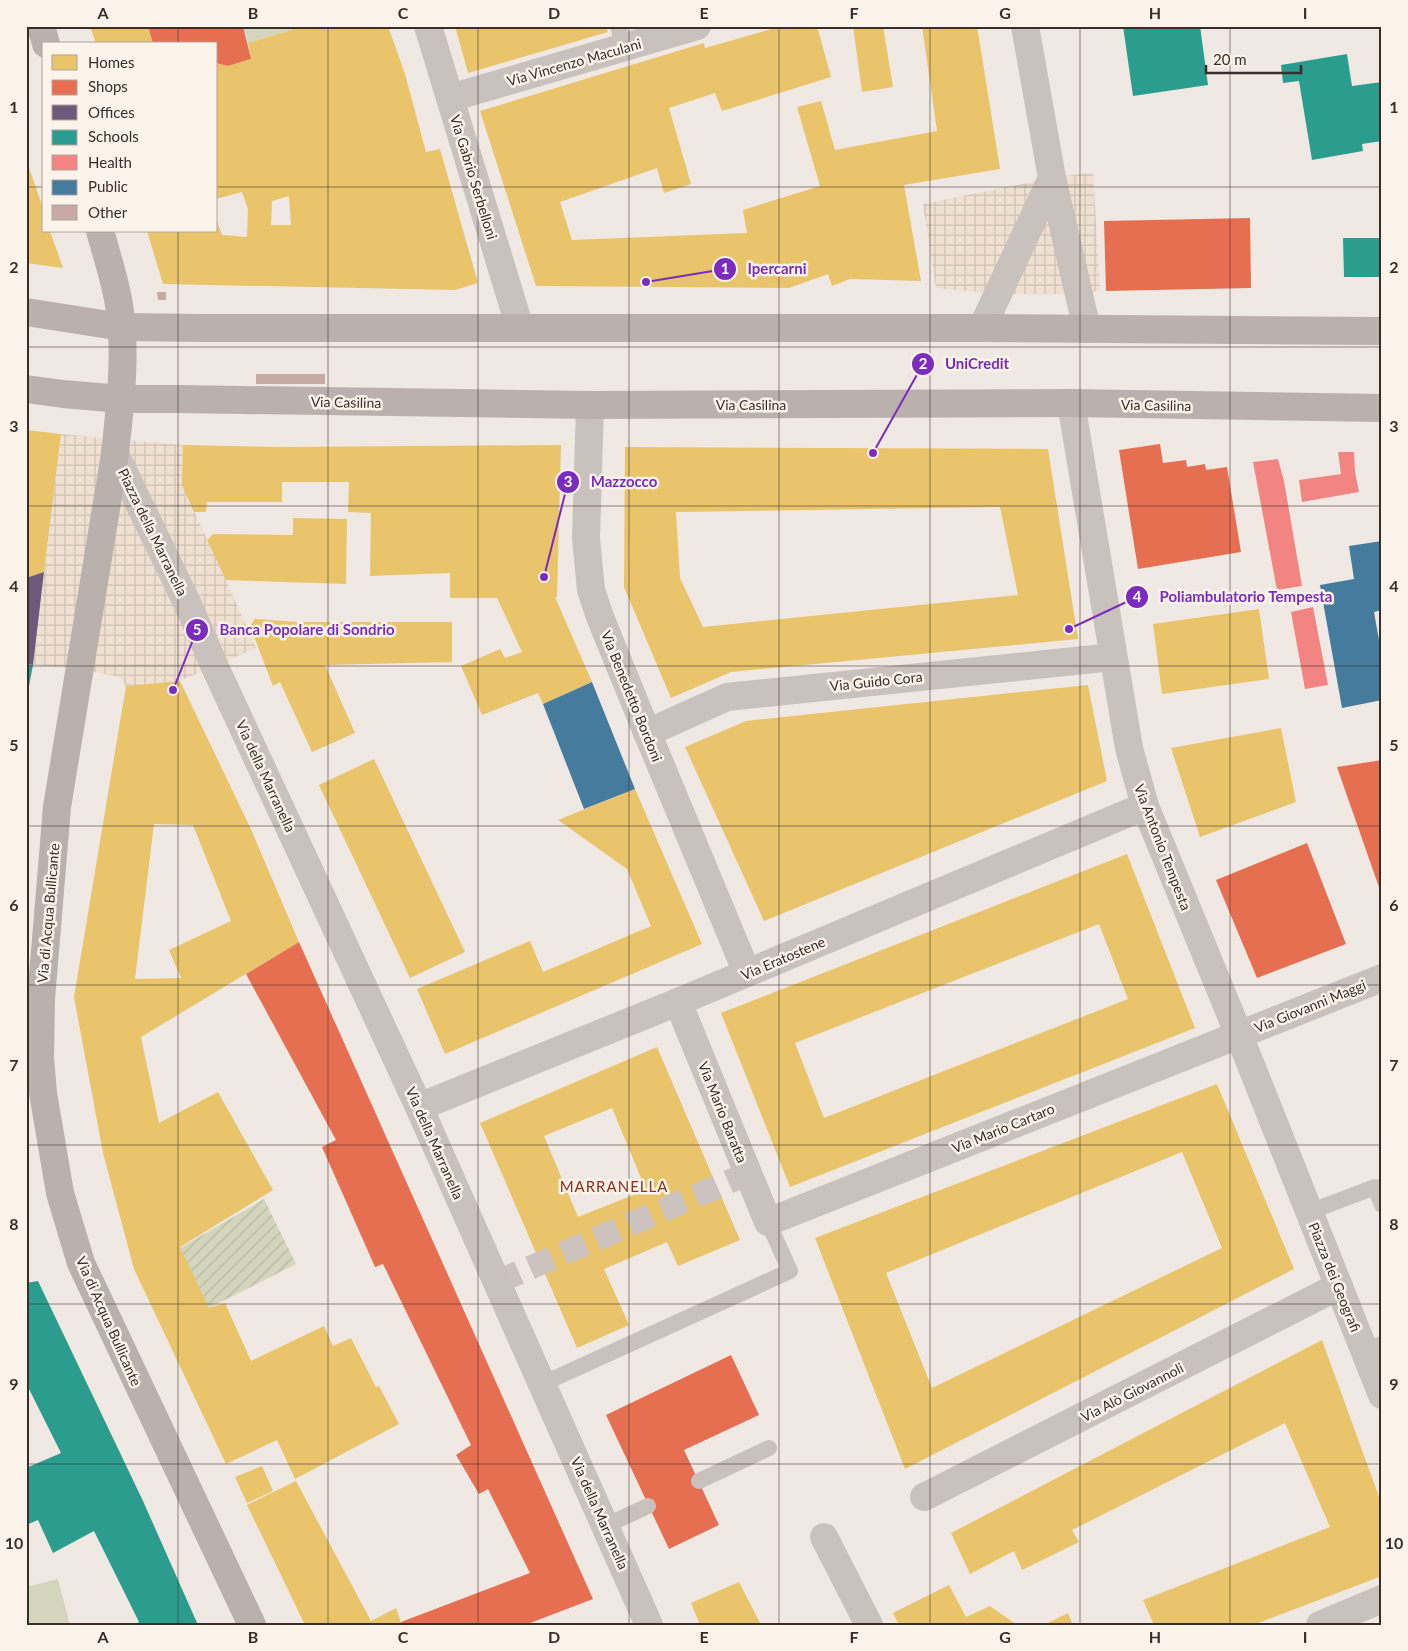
<svg xmlns="http://www.w3.org/2000/svg" width="1408" height="1651" font-family="Lato,sans-serif">
<defs>
<pattern id="garden-furrows" width="10" height="10" patternUnits="userSpaceOnUse" patternTransform="scale(1.25)"><rect width="10" height="10" fill="#d3d6bc"/><path d="M-1 1l2-2M0 10L10 0M9 11l2-2" fill="none" stroke="#b6b8a2"/></pattern>
<pattern id="plaza-grid" width="8" height="8" patternUnits="userSpaceOnUse" patternTransform="scale(1.25)"><rect width="8" height="8" fill="#efe0d2"/><path d="M0 4h8M4 0v8" fill="none" stroke="#cec0b4"/></pattern>
</defs>
<rect width="100%" height="100%" fill="#f0e9e3"/>
<!-- green -->
<g fill="#d3d6bc">
<path d="M243 26H291L292 30 248 43Z"/>
<path d="M58 1579 70 1625H26V1587Z"/>
</g>
<!-- garden -->
<path fill="url(#garden-furrows)" d="M264 1199 296 1264 209 1308 180 1248Z"/>
<!-- plaza -->
<g fill="url(#plaza-grid)">
<path d="M1093 172 1100 291 1079 294H998L936 288 923 204 1052 178Z"/>
<path d="M61 434 183 445 182 485 226 580 256 648 180 681 126 686 120 677 79 669 33 665Z"/>
</g>
<!-- homes -->
<g fill="#e9c46a" fill-rule="evenodd">
<path d="M90 26H148L153 44H96Z"/>
<path d="M291 26H388L405 74 426 152 440 149 478 283 455 290 163 284 147 231H216V219L222 235 247 237 248 209 242 192 216 199V63L228 66 251 59 248 43 292 30ZM289 196 291 225H271L272 201Z"/>
<path d="M455 26H606L608 32 468 73Z"/>
<path d="M775 26H817L831 77 722 111 715 93 669 108 691 184 664 193 657 168 560 202 572 240 747 233 743 210 820 186 797 107 821 101 835 150 937 131 922 26H977L1000 169 904 185 921 281 850 279 832 286 828 274 789 288 536 286 480 111 704 43 705 48 775 28Z"/>
<path d="M853 26H883L893 87 862 92Z"/>
<path d="M26 159 44 211V231H50L63 268 26 263Z"/>
<path d="M26 430 61 434 44 572 26 578Z"/>
<path d="M183 445 283 447 561 445 557 597H555L592 682 543 704 538 693 482 715 461 666 500 649 505 658 522 652 497 598H450V573L370 576 371 513 348 512 349 482H282V502H207L206 512H194L182 485Z"/>
<path d="M625 447 1048 449 1078 639 731 672 671 698 624 587ZM1000 507 1018 595 703 627 680 578 676 512Z"/>
<path d="M293 518 347 519 346 584 226 580 207 540 213 534 293 535Z"/>
<path d="M1259 609 1269 679 1162 694 1153 624Z"/>
<path d="M255 619 298 622H452V662L325 665 355 733 312 752 280 682 273 686 250 626Z"/>
<path d="M180 681 250 827 299 942 141 1037 159 1123 218 1092 273 1190 180 1247 209 1308 225 1303 251 1361 324 1326 333 1346 351 1338 376 1387 379 1386 399 1424 295 1479 277 1440 226 1464 134 1269 103 1153 74 997 126 686ZM154 824 193 825 231 921 169 950 181 978 135 979Z"/>
<path d="M1088 685 1107 781 764 921 685 747 746 721Z"/>
<path d="M1281 728 1296 802 1200 837 1171 748Z"/>
<path d="M374 759 465 952 410 978 319 785Z"/>
<path d="M635 789 702 944 445 1054 417 989 530 941 543 972 651 926 627 869 558 820Z"/>
<path d="M1127 854 1195 1028 790 1187 721 1013ZM1099 924 1128 999 824 1118 795 1043Z"/>
<path d="M657 1047 740 1240 678 1266 667 1242 604 1269 629 1325 577 1348 480 1123ZM612 1108 646 1190 578 1217 544 1136Z"/>
<path d="M1217 1084 1294 1269 905 1469 815 1238ZM1182 1152 1222 1248 932 1388 886 1273Z"/>
<path d="M1322 1340 1382 1505V1576L1253 1625H1154L1143 1600 1330 1527 1285 1423 1072 1530 1079 1542 1022 1570 1014 1551 970 1574 951 1533Z"/>
<path d="M262 1466 273 1491 247 1503 235 1477Z"/>
<path d="M296 1481 371 1621 396 1608 402 1625H305L247 1505Z"/>
<path d="M739 1582 761 1625H700L691 1603Z"/>
<path d="M949 1585 966 1617 990 1606 1017 1625H899L893 1613Z"/>
<path d="M1068 1613 1073 1625H1044Z"/>
</g>
<!-- shops -->
<g fill="#e76f51">
<path d="M148 26H243L251 59 228 66 216 63V44H153Z"/>
<path d="M1250 218 1251 288 1106 291 1104 221Z"/>
<path d="M1160 444 1163 463 1186 460 1187 467 1205 464 1206 470 1227 467 1241 552 1138 569 1119 450Z"/>
<path d="M1382 760V892L1381 893 1337 767Z"/>
<path d="M1307 843 1346 944 1257 978 1216 880Z"/>
<path d="M299 942 593 1599 525 1625H402L401 1622 530 1573 488 1489 479 1494 456 1455 471 1445 383 1264 375 1267 322 1147 336 1140 246 974Z"/>
<path d="M731 1355 759 1415 684 1450 719 1525 669 1549 606 1415Z"/>
</g>
<!-- offices -->
<path fill="#6d597a" d="M44 572 33 665 26 664V578Z"/>
<!-- schools -->
<g fill="#2a9d8f">
<path d="M1123 26H1200L1208 85 1133 96Z"/>
<path d="M1347 54 1352 86 1382 82V141L1362 144 1363 151 1312 160 1299 81 1283 83 1281 65Z"/>
<path d="M1343 238H1382V277H1344Z"/>
<path d="M26 664 33 665 29 686 26 685Z"/>
<path d="M38 1281 143 1501 198 1625H135L139 1622 94 1531 53 1553 38 1520 26 1525V1468L61 1453 26 1383V1283Z"/>
</g>
<!-- health -->
<g fill="#f28482">
<path d="M1338 452H1354L1355 472 1359 492 1302 502 1299 480 1341 474Z"/>
<path d="M1278 459 1284 481 1302 586 1277 590 1253 462Z"/>
<path d="M1313 607 1328 685 1305 689 1291 612Z"/>
</g>
<!-- public -->
<g fill="#457b9d">
<path d="M1382 541V610L1374 612 1382 657V700L1342 708 1320 585 1354 579 1349 546Z"/>
<path d="M592 682 635 789 584 809 543 704Z"/>
</g>
<!-- building -->
<g fill="#c5aba3">
<path d="M157 292H166V300H158Z"/>
<rect x="256" y="374" width="69" height="10"/>
</g>
<g fill="none" stroke-linecap="round" stroke-linejoin="round">
<!-- pedestrian-tunnel -->
<path stroke="#ccc3be" stroke-width="24" stroke-dasharray="24 12" stroke-linecap="butt" d="M497 1282 749 1173"/>
<!-- service -->
<g stroke="#c9c1bc" stroke-width="16">
<path d="M618 26 624 47"/>
<path d="M1309 1212 1375 1187 1382 1205"/>
<path d="M1364 1351 1382 1344"/>
<path d="M542 1384 790 1271 768 1222"/>
<path d="M699 1481 769 1448"/>
<path d="M605 1526 648 1506"/>
</g>
<!-- minor -->
<g stroke="#c9c1bc" stroke-width="28">
<path d="M428 26 520 328"/>
<path d="M1025 26 1052 178 1087 329"/>
<path d="M450 98 697 26"/>
<path d="M982 328 1052 178"/>
<path d="M1071 403 1129 748 1145 806 1239 1035 1382 1395"/>
<path d="M590 405 586 538 591 590 600 617 644 725 747 973"/>
<path d="M115 454 190 609 214 665 419 1107 649 1625"/>
<path d="M647 733 727 697 1113 657"/>
<path d="M678 1002 768 1222 1382 978"/>
<path d="M419 1107 678 1002 1145 806"/>
<path d="M924 1497 1339 1286"/>
<path d="M824 1537 869 1625"/>
<path d="M1320 1625 1382 1599"/>
</g>
<!-- secondary -->
<g stroke="#bab1ac" stroke-width="28">
<path d="M41 26 46 44"/>
<path d="M100 231C107 256 115 280 119 305 127 354 120 405 115 454L57 807 41 999 40 1058 43 1093 60 1193 81 1263 252 1625"/>
<path d="M26 312 122 327 200 328H982L1382 331"/>
<path d="M26 389 63 394 121 399H178L590 405 1071 403 1382 408"/>
</g>
</g>
<!-- grid -->
<path fill="none" stroke="#3b2d29" stroke-width="1" stroke-opacity="0.55" d="M178 26V44M328 26V1625M478 26V1625M629 26V1625M779 26V1625M930 26V1625M1080 26V1625M1230 26V1625M26 187H44M216 187H1382M178 231V1625M26 347H1382M26 506H1382M26 666H1382M26 826H1382M26 985H1382M26 1145H1382M26 1304H1382M26 1464H1382"/>
<g text-anchor="middle" dominant-baseline="central" stroke-width="5" stroke-linejoin="round" paint-order="stroke">
<!-- street labels -->
<g font-size="14" fill="#3b2d29" stroke="#fcf3eb">
<text transform="translate(574 62) rotate(-16)">Via Vincenzo Maculani</text>
<text transform="translate(474 177) rotate(73)">Via Gabrio Serbelloni</text>
<text transform="translate(346 402) rotate(1)">Via Casilina</text>
<text x="751" y="404">Via Casilina</text>
<text transform="translate(1156 405) rotate(1)">Via Casilina</text>
<text transform="translate(153 532) rotate(64)">Piazza della Marranella</text>
<text transform="translate(876 681) rotate(-6)">Via Guido Cora</text>
<text transform="translate(632 696) rotate(68)">Via Benedetto Bordoni</text>
<text transform="translate(266 776) rotate(65)">Via della Marranella</text>
<text transform="translate(1163 847) rotate(69)">Via Antonio Tempesta</text>
<text transform="translate(48 913) rotate(-85)">Via di Acqua Bullicante</text>
<text transform="translate(783 958) rotate(-23)">Via Eratostene</text>
<text transform="translate(1310 1006) rotate(-22)">Via Giovanni Maggi</text>
<text transform="translate(723 1112) rotate(68)">Via Mario Baratta</text>
<text transform="translate(1003 1128) rotate(-22)">Via Mario Cartaro</text>
<text transform="translate(435 1143) rotate(66)">Via della Marranella</text>
<text transform="translate(1335 1277) rotate(68)">Piazza dei Geografi</text>
<text transform="translate(109 1321) rotate(66)">Via di Acqua Bullicante</text>
<text transform="translate(1132 1392) rotate(-27)">Via Alò Giovannoli</text>
<text transform="translate(600 1513) rotate(66)">Via della Marranella</text>
</g>
<!-- neighbourhood labels -->
<g font-size="15" letter-spacing="1" fill="#922f1a" stroke="#fcf3eb">
<text x="614" y="1186">MARRANELLA</text>
</g>
</g>
<!-- callouts -->
<path fill="none" stroke="#7b2cbf" stroke-width="2" d="M646 282L725 269M873 453L923 364M544 577L568 482M1069 629L1137 597M173 690L197 630"/>
<g fill="#7b2cbf" stroke="#fcf3eb" stroke-width="2">
<circle cx="646" cy="282" r="5"/>
<circle cx="873" cy="453" r="5"/>
<circle cx="544" cy="577" r="5"/>
<circle cx="1069" cy="629" r="5"/>
<circle cx="173" cy="690" r="5"/>
<circle cx="725" cy="269" r="12"/>
<circle cx="923" cy="364" r="12"/>
<circle cx="568" cy="482" r="12"/>
<circle cx="1137" cy="597" r="12"/>
<circle cx="197" cy="630" r="12"/>
</g>
<g font-size="15" text-anchor="middle" font-weight="bold" fill="#fff">
<text x="725" y="274">1</text>
<text x="923" y="369">2</text>
<text x="568" y="487">3</text>
<text x="1137" y="602">4</text>
<text x="197" y="635">5</text>
</g>
<g font-size="15" text-anchor="middle" font-weight="bold" fill="#7b2cbf" stroke="#fcf3eb" stroke-width="5" stroke-linejoin="round" paint-order="stroke">
<text x="777" y="274">Ipercarni</text>
<text x="977" y="369">UniCredit</text>
<text x="624" y="487">Mazzocco</text>
<text x="1246" y="602">Poliambulatorio Tempesta</text>
<text x="307" y="635">Banca Popolare di Sondrio</text>
</g>
<!-- border -->
<rect width="1408" height="1651" fill="none" stroke="#fcf3eb" stroke-width="55"/>
<!-- legend -->
<rect x="42" y="42" width="175" height="190" fill="#fcf3eb" stroke="#afa49d"/>
<rect x="52" y="55" width="25" height="15" fill="#e9c46a" stroke="#afa49d"/>
<text x="88" y="68" font-size="15" fill="#3b2d29">Homes</text>
<rect x="52" y="80" width="25" height="15" fill="#e76f51" stroke="#afa49d"/>
<text x="88" y="92" font-size="15" fill="#3b2d29">Shops</text>
<rect x="52" y="105" width="25" height="15" fill="#6d597a" stroke="#afa49d"/>
<text x="88" y="118" font-size="15" fill="#3b2d29">Offices</text>
<rect x="52" y="130" width="25" height="15" fill="#2a9d8f" stroke="#afa49d"/>
<text x="88" y="142" font-size="15" fill="#3b2d29">Schools</text>
<rect x="52" y="155" width="25" height="15" fill="#f28482" stroke="#afa49d"/>
<text x="88" y="168" font-size="15" fill="#3b2d29">Health</text>
<rect x="52" y="180" width="25" height="15" fill="#457b9d" stroke="#afa49d"/>
<text x="88" y="192" font-size="15" fill="#3b2d29">Public</text>
<rect x="52" y="205" width="25" height="15" fill="#c5aba3" stroke="#afa49d"/>
<text x="88" y="218" font-size="15" fill="#3b2d29">Other</text>
<!-- scale -->
<path d="M1206 65v8h95v-8" fill="none" stroke="#3b2d29" stroke-width="2.5"/>
<text x="1213" y="65" font-size="15" fill="#3b2d29" stroke="#fcf3eb" stroke-width="4" paint-order="stroke">20 m</text>
<rect x="28" y="28" width="1352" height="1596" fill="none" stroke="#3b2d29" stroke-width="2"/>
<g font-size="16" text-anchor="middle" font-weight="bold" fill="#3b2d29">
<text x="103" y="19">A</text>
<text x="253" y="19">B</text>
<text x="403" y="19">C</text>
<text x="554" y="19">D</text>
<text x="704" y="19">E</text>
<text x="854" y="19">F</text>
<text x="1005" y="19">G</text>
<text x="1155" y="19">H</text>
<text x="1305" y="19">I</text>
<text x="14" y="113">1</text>
<text x="1394" y="113">1</text>
<text x="14" y="273">2</text>
<text x="1394" y="273">2</text>
<text x="14" y="432">3</text>
<text x="1394" y="432">3</text>
<text x="14" y="592">4</text>
<text x="1394" y="592">4</text>
<text x="14" y="751">5</text>
<text x="1394" y="751">5</text>
<text x="14" y="911">6</text>
<text x="1394" y="911">6</text>
<text x="14" y="1071">7</text>
<text x="1394" y="1071">7</text>
<text x="14" y="1230">8</text>
<text x="1394" y="1230">8</text>
<text x="14" y="1390">9</text>
<text x="1394" y="1390">9</text>
<text x="14" y="1549">10</text>
<text x="1394" y="1549">10</text>
<text x="103" y="1643">A</text>
<text x="253" y="1643">B</text>
<text x="403" y="1643">C</text>
<text x="554" y="1643">D</text>
<text x="704" y="1643">E</text>
<text x="854" y="1643">F</text>
<text x="1005" y="1643">G</text>
<text x="1155" y="1643">H</text>
<text x="1305" y="1643">I</text>
</g>
</svg>
